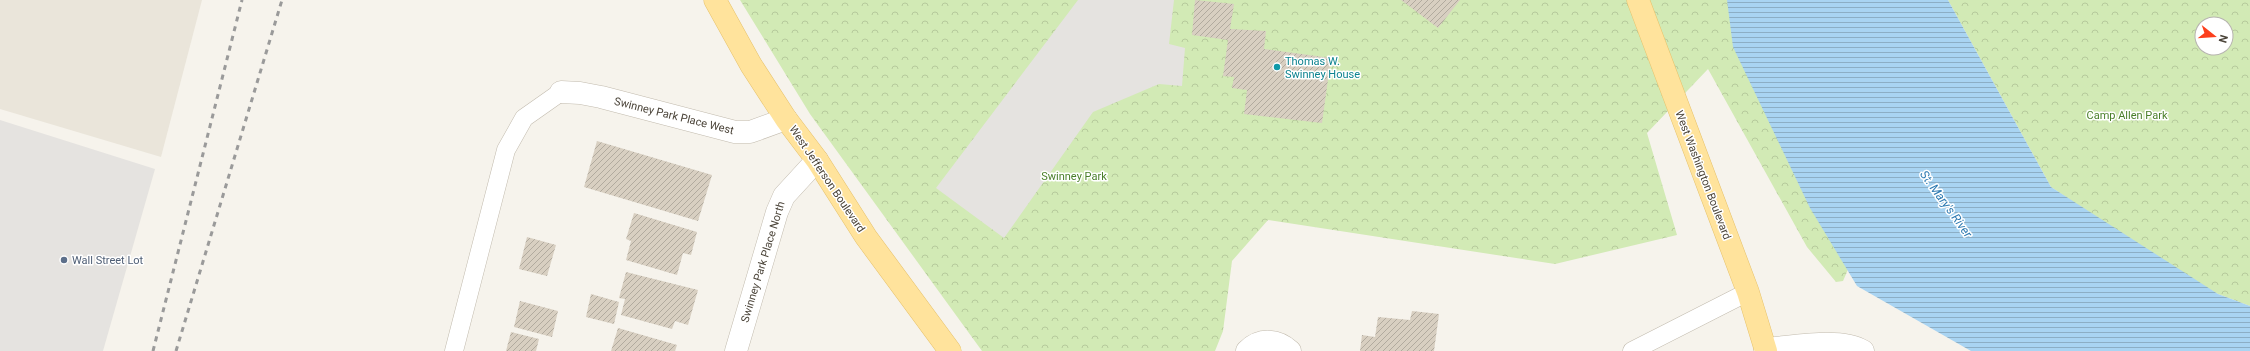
<svg xmlns="http://www.w3.org/2000/svg" width="2250" height="351" font-family="Roboto,sans-serif">
<defs>
<pattern id="forest-crowns" width="20" height="18" patternUnits="userSpaceOnUse"><rect width="20" height="18" fill="#d2eab5"/><path d="M2 6a3 3 0 1 1 6 0M12 15a3 3 0 1 1 6 0" fill="none" stroke="#b6ca9c"/></pattern>
<pattern id="water-rules" width="6" height="5" patternUnits="userSpaceOnUse"><rect width="6" height="5" fill="#a9d4f2"/><path d="M0 2.5h6" fill="none" stroke="#8caec5"/></pattern>
<pattern id="building-hatch" width="6" height="6" patternUnits="userSpaceOnUse"><rect width="6" height="6" fill="#d8cfc1"/><path d="M-1 1l2-2M0 6l6-6M5 7l2-2" fill="none" stroke="#b1aa9e"/></pattern>
</defs>
<rect width="100%" height="100%" fill="#f6f3ec"/>
<!-- residential -->
<path fill="#eae5da" d="M0 0H202L161 157 0 109Z"/>
<!-- forest -->
<g fill="url(#forest-crowns)" fill-rule="evenodd">
<path d="M740 0H1749L1853 258 1843 281 1836 282 1807 247 1708 69 1647 133 1677 235 1555 264 1268 220 1232 261 1223 331 1215 351H982L810 114Z"/>
<path d="M1948 0H2250V306L2218 294 2173 268 2051 187ZM2202 24H2226V48H2202Z"/>
</g>
<!-- parking -->
<g fill="#e5e3e0">
<path d="M1078 0H1174L1169 44 1185 48 1182 86 1159 84 1093 112 1004 238 936 188Z"/>
<path d="M0 120 155 169 103 351H0Z"/>
</g>
<!-- water -->
<path fill="url(#water-rules)" d="M1727 0H1948L2051 187 2218 294 2250 306V351H1971L1857 286 1810 208 1733 47Z"/>
<!-- building -->
<g fill="url(#building-hatch)">
<path d="M1195 0 1234 4 1230 29 1266 31 1264 49 1331 58 1322 123 1244 114 1247 90 1232 88 1234 77 1223 76 1228 40 1192 35Z"/>
<path d="M1401 0H1460L1438 28Z"/>
<path d="M597 141 712 175 698 221 584 187Z"/>
<path d="M634 213 697 232 691 255 683 253 677 275 626 260 631 241 626 239Z"/>
<path d="M527 237 556 245 547 276 519 269Z"/>
<path d="M626 272 698 290 688 325 675 321 672 329 621 315 625 299 619 298Z"/>
<path d="M591 294 619 302 614 324 586 317Z"/>
<path d="M520 301 558 311 552 337 514 327Z"/>
<path d="M1412 311 1439 314 1434 351H1360L1362 335 1375 337 1378 317 1410 320Z"/>
<path d="M618 328 677 345 675 351H611Z"/>
<path d="M511 332 539 339 536 351H506Z"/>
</g>
<g fill="none" stroke-linecap="round" stroke-linejoin="round">
<defs>
<g id="service">
<path d="M454 351 506 150 524 118 561 92"/>
<path d="M1632 351 1748 292"/>
</g>
<g id="minor">
<path d="M561 92 580 93 601 97 735 132H750L786 119"/>
<path d="M1765 349C1793 347 1840 337 1863 351"/>
<path d="M736 351 777 212 784 196 817 160"/>
<path d="M1247 351C1260 338 1277 339 1290 351"/>
</g>
<g id="primary">
<path d="M715 0 751 65 786 119 817 160 866 237 950 351"/>
<path d="M1638 0 1748 292 1766 351"/>
</g>
</defs>
<!-- service casing -->
<use href="#service" stroke="#c2bbae" stroke-width="19"/>
<!-- minor casing -->
<use href="#minor" stroke="#c2bbae" stroke-width="23"/>
<!-- primary casing -->
<use href="#primary" stroke="#e6c16a" stroke-width="23"/>
<!-- service -->
<use href="#service" stroke="#fff" stroke-width="18"/>
<!-- minor -->
<use href="#minor" stroke="#fff" stroke-width="22"/>
<!-- primary -->
<use href="#primary" stroke="#ffe39c" stroke-width="22"/>
<!-- rail -->
<g stroke="#9a9a9a" stroke-width="3" stroke-dasharray="5 5" stroke-linecap="butt">
<path d="M153 351 242 0"/>
<path d="M176 351 282 0"/>
</g>
</g>
<!-- markers -->
<circle fill="#0f9aa8" stroke="#fff" stroke-width="1.5" cx="1277" cy="67" r="4"/>
<circle fill="#5c6f8a" stroke="#fff" stroke-width="1.5" cx="64" cy="260" r="4"/>
<g text-anchor="middle" dominant-baseline="central" stroke-width="3" stroke-linejoin="round" paint-order="stroke">
<!-- culture labels -->
<g font-size="11" fill="#0d838f" stroke="#fff" text-anchor="start">
<text x="1285" y="61">Thomas W.<tspan x="1285" dy="13">Swinney House</tspan></text>
</g>
<!-- park labels -->
<g font-size="11" fill="#4a7f2a" stroke="#fff">
<text x="2127" y="115">Camp Allen Park</text>
<text x="1074" y="176">Swinney Park</text>
</g>
<!-- street labels -->
<g font-size="11" fill="#4b4439" stroke="#fff">
<text transform="translate(674 116) rotate(14)">Swinney Park Place West</text>
<text transform="translate(1703 175) rotate(69)">West Washington Boulevard</text>
<text transform="translate(827 179) rotate(56)">West Jefferson Boulevard</text>
<text transform="translate(763 262) rotate(-73)">Swinney Park Place North</text>
</g>
<!-- service labels -->
<g font-size="11" fill="#4e5e75" stroke="#fff" text-anchor="start">
<text x="72" y="260">Wall Street Lot</text>
</g>
<!-- water labels -->
<g font-size="12" font-style="italic" fill="#2e7ab2" stroke="#fff">
<text transform="translate(1946 204) rotate(54)">St. Mary's River</text>
</g>
</g>
<!-- north arrow -->
<g transform="translate(2214 36) rotate(107)"><circle r="19" fill="#ffffff" stroke="#b7b4b0"/>
<path d="M0-3L7 15L0 10L-7 15Z" fill="#fc3f1d"/>
<text y="-6" font-size="11" font-weight="bold" text-anchor="middle" fill="#4b4439">N</text>
</g>
</svg>
